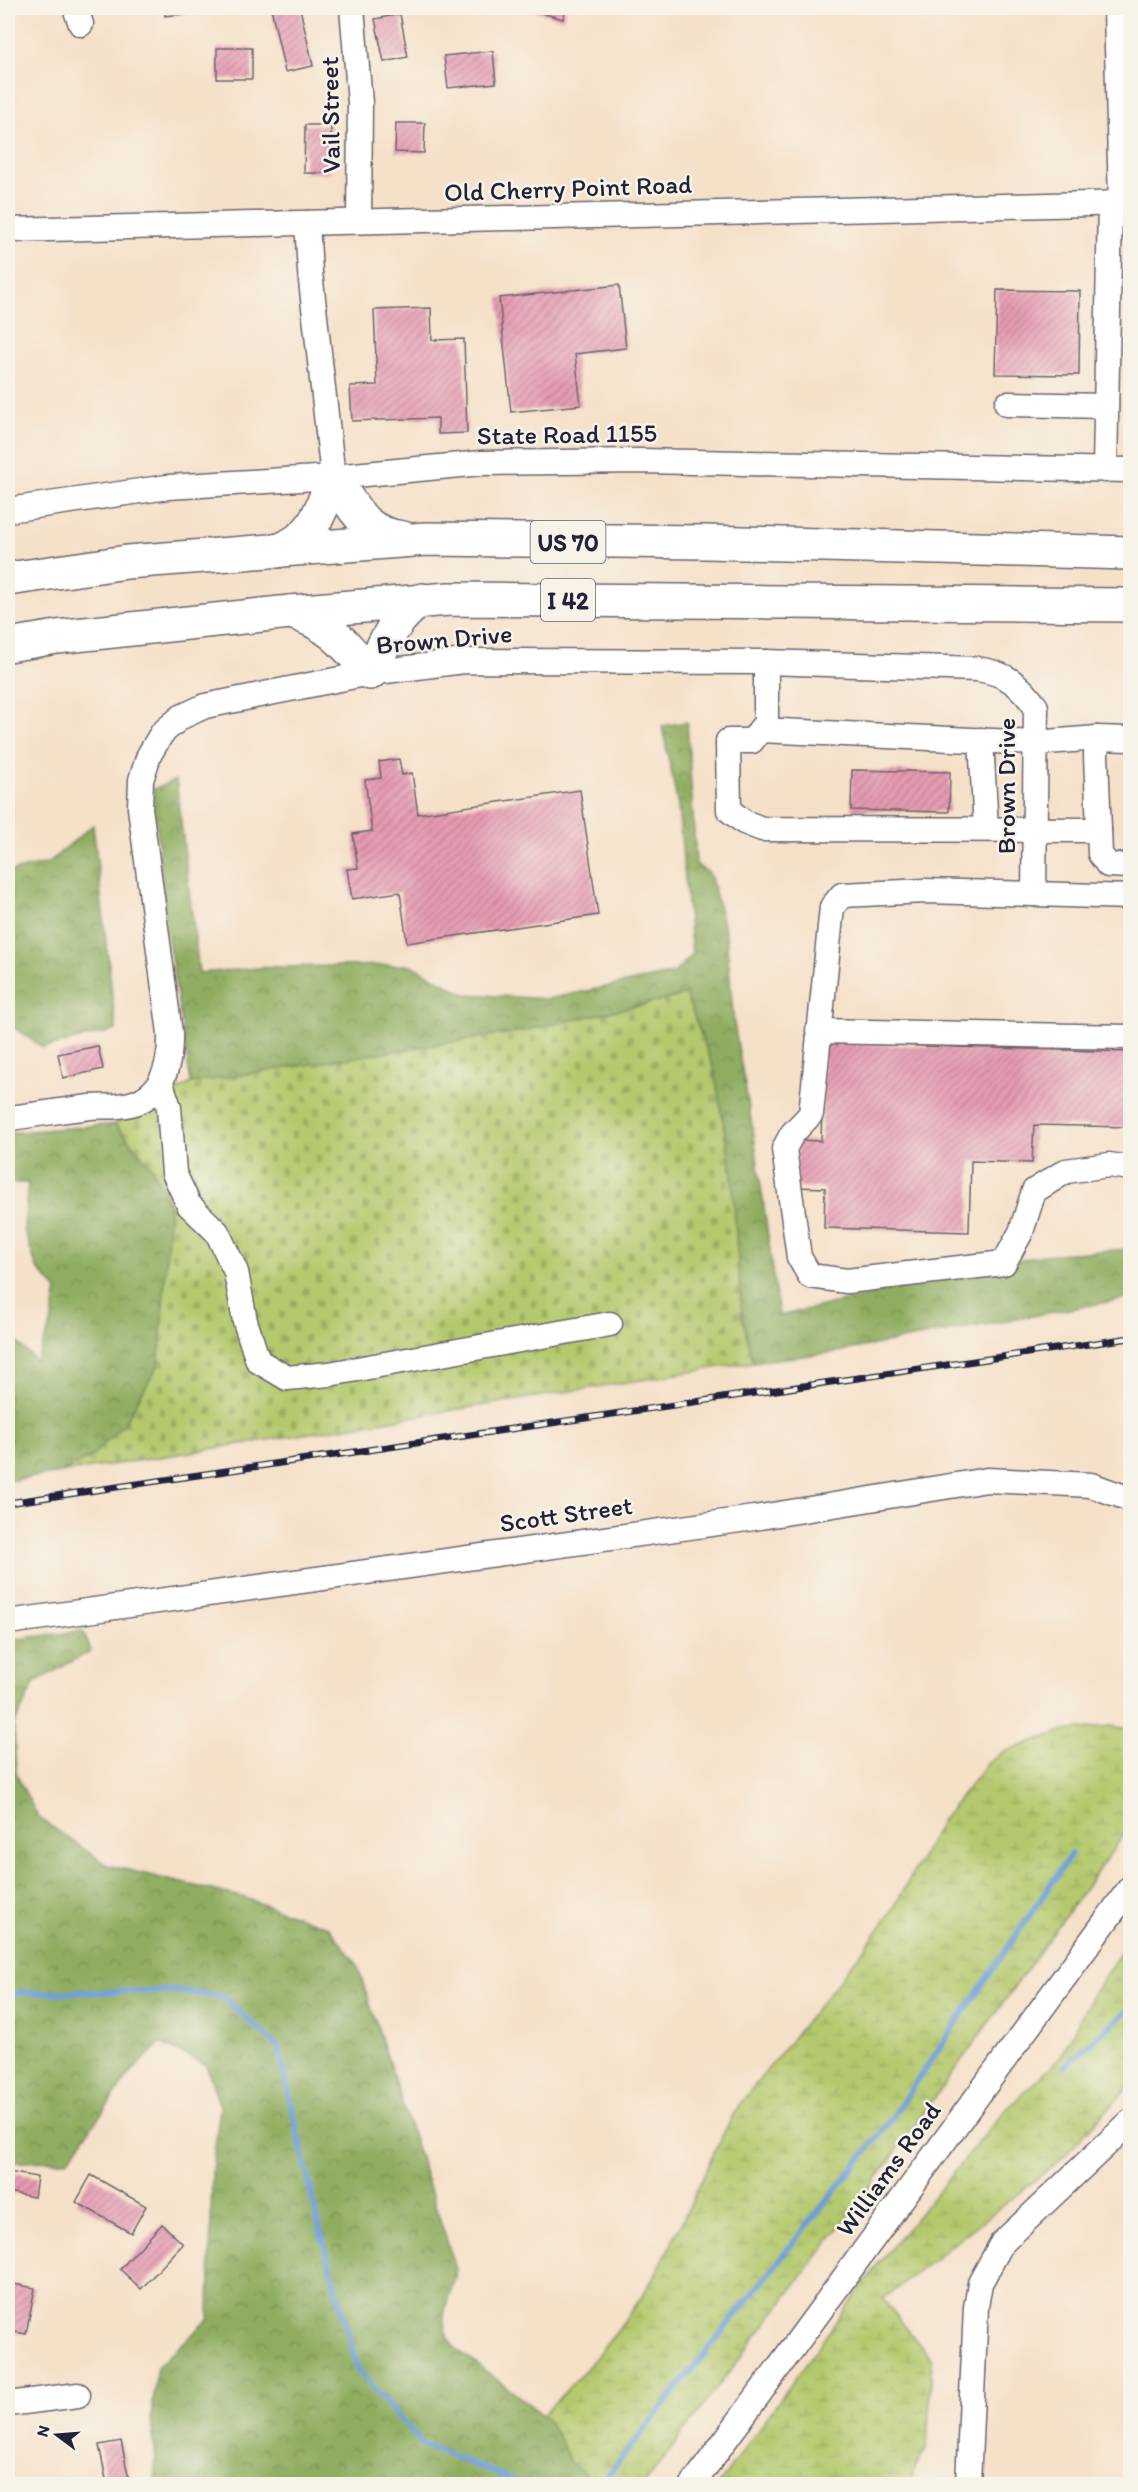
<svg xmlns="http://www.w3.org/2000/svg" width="1138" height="2492" font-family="Itim,sans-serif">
<defs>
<pattern id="forest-crowns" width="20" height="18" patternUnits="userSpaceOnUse" patternTransform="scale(1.5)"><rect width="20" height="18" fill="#8fad60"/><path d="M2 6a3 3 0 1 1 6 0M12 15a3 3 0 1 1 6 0" fill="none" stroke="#748c50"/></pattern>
<pattern id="wetland-marsh" width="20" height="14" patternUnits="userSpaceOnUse" patternTransform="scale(1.5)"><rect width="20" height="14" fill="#b4c96d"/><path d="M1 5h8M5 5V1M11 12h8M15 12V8" fill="none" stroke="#9aac5f"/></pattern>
<pattern id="cemetery-stones" width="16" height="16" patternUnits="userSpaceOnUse" patternTransform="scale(1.5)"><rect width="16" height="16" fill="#b4c96d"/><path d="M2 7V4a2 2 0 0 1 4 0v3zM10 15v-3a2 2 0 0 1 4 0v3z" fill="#9aac5f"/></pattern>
<pattern id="building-hatch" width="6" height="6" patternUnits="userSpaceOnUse" patternTransform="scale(1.5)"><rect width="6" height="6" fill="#e69bb2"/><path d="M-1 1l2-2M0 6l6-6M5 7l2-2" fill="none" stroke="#ba7e92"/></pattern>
</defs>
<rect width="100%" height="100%" fill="#f7f3e8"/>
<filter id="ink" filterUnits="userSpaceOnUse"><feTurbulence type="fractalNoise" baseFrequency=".0167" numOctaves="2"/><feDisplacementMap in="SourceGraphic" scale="12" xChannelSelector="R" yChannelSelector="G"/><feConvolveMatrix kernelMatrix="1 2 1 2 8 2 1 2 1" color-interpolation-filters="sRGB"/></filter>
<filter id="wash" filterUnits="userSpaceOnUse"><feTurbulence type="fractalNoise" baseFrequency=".008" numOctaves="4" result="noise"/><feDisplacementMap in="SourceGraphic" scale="24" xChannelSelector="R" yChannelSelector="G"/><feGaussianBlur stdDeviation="1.35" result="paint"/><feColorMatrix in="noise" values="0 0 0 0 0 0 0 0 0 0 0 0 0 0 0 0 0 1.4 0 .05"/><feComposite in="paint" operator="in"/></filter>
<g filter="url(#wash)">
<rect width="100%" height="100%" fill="#f5e0c8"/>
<!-- forest -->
<g fill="url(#forest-crowns)" stroke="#58684e" stroke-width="1.5">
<path d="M687 722 696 864 710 874 726 935 734 1024 754 1136 779 1316 1043 1255 1130 1249V1298L836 1352 753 1362 742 1316 731 1167 714 1070 686 995 523 1031 191 1083 166 926 153 789 176 780 199 973 272 967 411 965 465 994 548 999 674 973 692 955 678 806 662 726Z"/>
<path d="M93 825 116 1030 43 1048 8 1023V872L48 863Z"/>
<path d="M115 1124 152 1167 170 1206 159 1364 124 1424 91 1457 60 1473 8 1481V1339L17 1342 36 1361 51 1324 57 1290 37 1268 24 1229 28 1183H8V1133Z"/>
<path d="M83 1631 91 1651 35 1682 14 1725 16 1774 38 1817 107 1865 245 1898 328 1927 357 1964 456 2269C453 2301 432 2314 453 2346L543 2415 561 2441 569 2460 597 2484H154L156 2457 151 2420 157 2367 209 2319 212 2170 220 2107 206 2065 160 2043 133 2070 67 2161 8 2162V1640Z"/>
</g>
<!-- wetland -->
<g fill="url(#wetland-marsh)" stroke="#6b7654" stroke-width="1.5">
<path d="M1111 1726 1130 1729V1826L882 2171 644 2484H597L569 2460 561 2441 543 2415C584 2372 622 2331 652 2280 685 2224 706 2161 739 2105L865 1948 892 1911 942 1820 988 1763 1003 1752 1063 1731Z"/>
<path d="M1130 1938V2085L1062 2159 883 2299 932 2360 927 2447 907 2484H719L877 2265 1002 2114 1060 2057 1093 1994Z"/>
</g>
<!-- cemetery -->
<path fill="url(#cemetery-stones)" stroke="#6b7654" stroke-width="1.5" d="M686 995 714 1070 731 1167 742 1316 753 1362 60 1473 91 1457 124 1424 159 1364 170 1206 152 1167 115 1124 191 1083 523 1031Z"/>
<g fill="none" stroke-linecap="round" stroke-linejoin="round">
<!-- stream -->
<g stroke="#6d9dd7" stroke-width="6">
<path d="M8 1996 17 1993 175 1991 223 1997 278 2047 319 2226 358 2370 423 2444 523 2484H547"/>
<path d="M1065 2066 1130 2008"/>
<path d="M601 2484 887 2125 1072 1853"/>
</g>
</g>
<g id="blocks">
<!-- building -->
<g fill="url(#building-hatch)">
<path d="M165 8H200L201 12 165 16Z"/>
<path d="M271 8H300L313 66 285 72Z"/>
<path d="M523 8H566L563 19Z"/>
<path d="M400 14 408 57 384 62 375 19Z"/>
<rect x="217" y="48" width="35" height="31"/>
<path d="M493 51 496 83 448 88 444 56Z"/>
<path d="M396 123H425L424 153 395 152Z"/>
<path d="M305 125H331L330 173H304Z"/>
<path d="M619 285 626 348 575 354 581 405 511 412 499 298Z"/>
<path d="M997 290 1080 291 1079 375 995 374Z"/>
<path d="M431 308 432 340 464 339 467 433 438 434V418L352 421 350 386 377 385 374 310Z"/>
<path d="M399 759 402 775 412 773 418 814 580 790 598 915 407 943 400 892 352 899 347 869 358 868 353 834 372 831 365 780 381 778 379 762Z"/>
<path d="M852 770 950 772 949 812 851 810Z"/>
<path d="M8 791 13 821 8 822Z"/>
<path d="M824 1043 1130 1052V1127L1034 1125 1032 1163 971 1161 969 1232 824 1228 825 1188 796 1187 797 1140 821 1141Z"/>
<path d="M98 1046 103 1069 63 1078 58 1054Z"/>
<path d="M8 2172 37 2177 34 2197 8 2192Z"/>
<path d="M91 2175 146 2206 131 2233 76 2202Z"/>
<path d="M162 2224 183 2244 141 2289 120 2269Z"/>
<path d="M8 2283 35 2288 26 2334 8 2331Z"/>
<path d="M121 2441 130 2484H107L99 2445Z"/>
</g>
</g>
</g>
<g filter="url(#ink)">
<use href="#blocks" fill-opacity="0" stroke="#6c646c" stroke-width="1.5"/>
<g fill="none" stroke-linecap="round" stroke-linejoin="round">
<defs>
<g id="minor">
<path d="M75 8 81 24"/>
<path d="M352 8 360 103 359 221"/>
<path d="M1116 8 1121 203"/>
<path d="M307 223 310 272 333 477"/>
<path d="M8 230 1130 203"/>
<path d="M1007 404 1106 406"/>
<path d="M1105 470 1110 203"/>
<path d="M8 510 168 487 333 477 482 463 640 461 1130 470"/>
<path d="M766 662V722L752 741H728L729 810 744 822 762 829 1099 830"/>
<path d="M760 730 1035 743 1097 738"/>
<path d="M1130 739 1097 738 1096 756 1100 854 1108 865 1130 866"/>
<path d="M981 740 986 829"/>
<path d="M1034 894 925 891 842 895 832 907 811 1114 792 1134 784 1149 799 1257 810 1276 847 1281 1004 1263 1021 1232 1034 1191 1066 1171 1109 1165 1130 1168"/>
<path d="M818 1031 1130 1037"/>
<path d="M161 1084 169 1107 174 1173 189 1205 217 1232 236 1272 245 1321 258 1361 287 1378 329 1374 610 1324"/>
<path d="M8 1118C35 1115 63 1110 90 1107 99 1106 109 1107 118 1106 160 1103 171 1070 170 1033L140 808 141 780 149 755 162 733 181 717 205 706 370 673 464 661 766 662 977 669C1005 673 1019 683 1036 707L1034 894 1130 897"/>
<path d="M8 1622 754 1518 987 1480 1091 1485 1130 1499"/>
<path d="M8 2404 78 2395"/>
<path d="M693 2484 1130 1888"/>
<path d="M968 2484 976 2307 980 2283 1002 2243 1130 2122"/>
</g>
<g id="highway">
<path d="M333 477C355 508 362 533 403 538"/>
<path d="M278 551C316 536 320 512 333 477"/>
<path d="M8 579 127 562 426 539 706 542 1130 553"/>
<path d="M291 612C330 624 345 644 370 673 384 645 394 617 422 600"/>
<path d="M8 645 57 637 290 612 449 599 1130 605"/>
</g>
</defs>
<!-- minor casing -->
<use href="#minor" stroke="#6c646c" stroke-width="27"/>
<!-- highway casing -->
<use href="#highway" stroke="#6c646c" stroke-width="36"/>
<!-- minor -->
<use href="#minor" stroke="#fff" stroke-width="24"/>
<!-- highway -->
<use href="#highway" stroke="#fff" stroke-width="33"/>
<defs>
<path id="rail" d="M8 1503 1130 1338"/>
</defs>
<!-- rail casing -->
<use href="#rail" stroke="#22223b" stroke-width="7"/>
<!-- rail -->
<use href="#rail" stroke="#f7f3e8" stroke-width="4.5" stroke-dasharray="14" stroke-linecap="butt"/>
</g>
</g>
<g text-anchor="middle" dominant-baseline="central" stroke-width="5" stroke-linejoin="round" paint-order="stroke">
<!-- shield labels -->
<g fill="#f7f3e8" stroke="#62616f" stroke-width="1.5">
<rect x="530.5" y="521" width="75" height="42" rx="4.5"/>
<rect x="541" y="579" width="54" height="42" rx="4.5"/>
</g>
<g font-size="24" font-weight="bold" fill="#22223b">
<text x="568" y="542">US 70</text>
<text x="568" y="600">I 42</text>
</g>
<!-- street labels -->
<g font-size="26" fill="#22223b" stroke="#f7f3e8">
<text transform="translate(330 115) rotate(-91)">Vail Street</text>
<text transform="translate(568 188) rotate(-2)">Old Cherry Point Road</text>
<text transform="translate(567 434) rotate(-1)">State Road 1155</text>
<text transform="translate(444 639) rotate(-5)">Brown Drive</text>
<text transform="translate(1006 786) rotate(-90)">Brown Drive</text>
<text transform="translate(566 1514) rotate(-8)">Scott Street</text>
<text transform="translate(888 2169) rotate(-54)">Williams Road</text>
</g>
</g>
<!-- margin -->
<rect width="1138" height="2492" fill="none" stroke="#f7f3e8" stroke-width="30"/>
<!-- north arrow -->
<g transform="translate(57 2435) rotate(286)" stroke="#f7f3e8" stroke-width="4.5" paint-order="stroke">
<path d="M0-4.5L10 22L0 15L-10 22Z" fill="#22223b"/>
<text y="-9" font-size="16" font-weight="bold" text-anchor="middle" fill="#22223b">N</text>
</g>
</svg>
